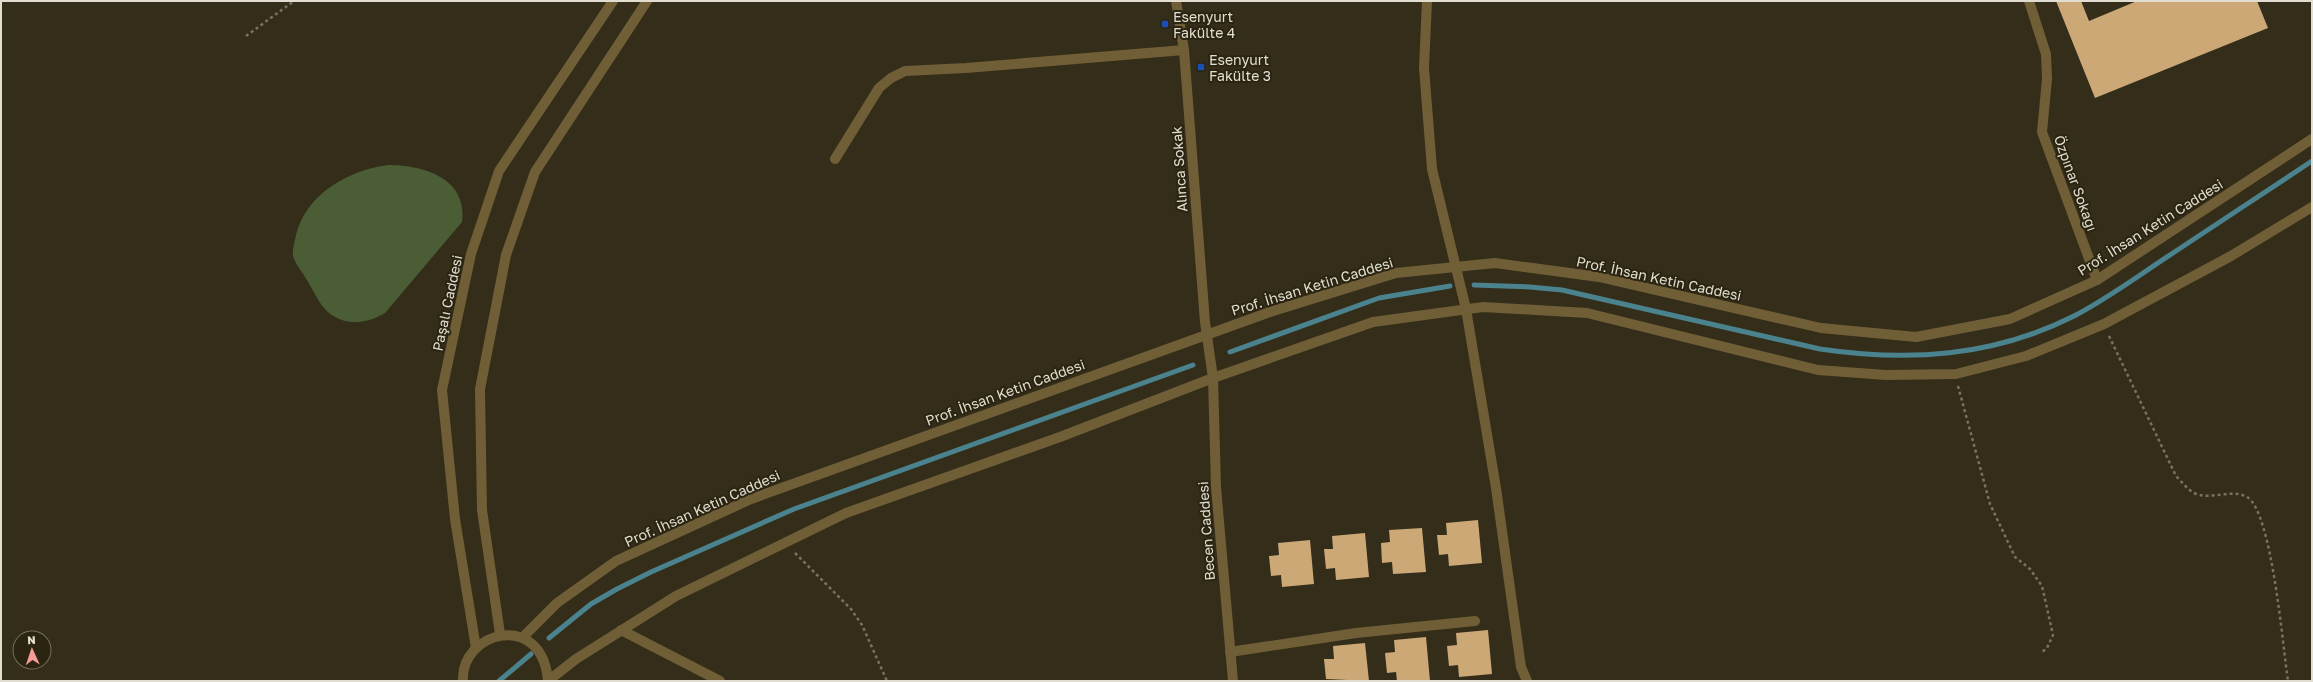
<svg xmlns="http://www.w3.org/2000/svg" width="2313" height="682" font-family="'Golos Text',sans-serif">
<rect width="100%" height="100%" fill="#342d1a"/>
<!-- green -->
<path fill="#4a5d35" d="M388 165C423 165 468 178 462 222L385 313C365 325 341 327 324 308 318 301 313 290 308 282 304 274 295 264 293 256 292 250 295 241 296 235 306 194 349 170 388 165Z"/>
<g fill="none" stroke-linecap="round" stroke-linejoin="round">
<!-- stream -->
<g stroke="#4a838e" stroke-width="5">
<path d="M1474 285 1530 287 1562 290 1820 349C1908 362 1993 357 2074 316 2109 298 2142 273 2176 251 2221 221 2267 191 2312 161"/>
<path d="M1230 352 1379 298 1450 286"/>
<path d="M549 638 591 604 617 589 651 572 794 509 1193 365"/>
<path d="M499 681 531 654"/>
</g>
</g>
<!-- building -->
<g fill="#cca877">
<path d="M2056 1H2081L2089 21 2137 1H2257L2268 28 2095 98Z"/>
<path d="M1478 520 1482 563 1449 566 1448 554 1439 555 1437 535H1447L1446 523Z"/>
<path d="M1422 528 1426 572 1393 574 1392 562 1382 563 1381 543 1390 542 1389 530Z"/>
<path d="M1365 533 1369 577 1336 580 1335 568 1326 569 1324 549H1333L1332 536Z"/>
<path d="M1310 540 1314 584 1282 587 1281 575 1271 576 1269 556 1279 555 1278 543Z"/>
<path d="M1488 630 1492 674 1459 677 1458 665 1449 666 1447 646 1457 645 1456 633Z"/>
<path d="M1426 637 1430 681H1397L1396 672 1387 673 1385 653 1395 652 1394 640Z"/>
<path d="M1365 643 1369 681 1326 679 1324 659H1334L1333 646Z"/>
</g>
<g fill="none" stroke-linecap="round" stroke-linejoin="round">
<!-- path -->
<g stroke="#787262" stroke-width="2.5" stroke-dasharray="3 3" stroke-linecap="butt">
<path d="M246 36 294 1"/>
<path d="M2109 336 2176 476C2182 482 2187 489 2194 493 2211 501 2231 488 2247 497 2272 511 2283 649 2288 681"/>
<path d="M1958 386 1990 504 2015 557 2030 569 2042 586 2053 635 2047 648 2041 653"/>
<path d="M795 553 851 609 862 625 887 681"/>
</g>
<!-- minor -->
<g stroke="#705f36" stroke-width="10">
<path d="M1176 1 1184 50 1205 322 1213 378 1216 487 1233 681"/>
<path d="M1427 1 1424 68 1432 169 1466 309 1496 488 1521 667 1527 681"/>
<path d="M2029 1 2046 54 2047 79 2042 132 2097 280"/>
<path d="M835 159 879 88 891 78 905 71 966 68 1184 50"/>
<path d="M621 630 720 681"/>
<path d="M500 634 482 510 480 389 506 255 535 172 647 1"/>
<path d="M523 637 557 603 616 561 751 499 1270 312 1396 273 1495 263 1599 277 1821 328 1916 337 2010 319 2097 280 2312 139"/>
<path d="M476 648 455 519 442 390 471 254 499 171 613 1"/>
<path d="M1230 652 1356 633 1475 621"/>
<path d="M463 681C460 632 542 609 548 681"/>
<path d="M548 681 576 659 676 596 846 513 1060 437 1213 378 1373 322 1483 307 1587 313 1818 370 1886 375 1956 374 2026 356 2104 324 2231 256 2312 207"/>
</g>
</g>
<!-- markers -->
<g fill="#1a4fb4" stroke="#2a2411" stroke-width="1.5">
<rect x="1161" y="20" width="8" height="8" rx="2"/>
<rect x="1197" y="63" width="8" height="8" rx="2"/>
</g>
<g text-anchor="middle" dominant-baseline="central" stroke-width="4" stroke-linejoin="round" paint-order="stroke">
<!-- poi labels -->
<g font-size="14" fill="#e1ddd1" stroke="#2a2411" text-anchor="start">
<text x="1173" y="16">Esenyurt<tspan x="1173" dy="16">Fakülte 4</tspan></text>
<text x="1209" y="59">Esenyurt<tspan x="1209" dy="16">Fakülte 3</tspan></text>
</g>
<!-- street labels -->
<g font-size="14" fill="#e1ddd1" stroke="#2a2411">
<text transform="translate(1179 169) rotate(-94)">Alınca Sokak</text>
<text transform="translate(2076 183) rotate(70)">Özpınar Sokağı</text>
<text transform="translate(2150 227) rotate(-32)">Prof. İhsan Ketin Caddesi</text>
<text transform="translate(1659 278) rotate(12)">Prof. İhsan Ketin Caddesi</text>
<text transform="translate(1312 286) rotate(-17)">Prof. İhsan Ketin Caddesi</text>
<text transform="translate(447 303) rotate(-78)">Paşalı Caddesi</text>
<text transform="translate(1005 392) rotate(-20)">Prof. İhsan Ketin Caddesi</text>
<text transform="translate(702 508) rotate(-24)">Prof. İhsan Ketin Caddesi</text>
<text transform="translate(1206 531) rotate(-94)">Becen Caddesi</text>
</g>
</g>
<!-- border -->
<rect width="2313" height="682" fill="none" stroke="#e1ddd1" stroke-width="4"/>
<!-- north arrow -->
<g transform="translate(32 650) rotate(357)"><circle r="19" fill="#2a2411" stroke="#736e5e"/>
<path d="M0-3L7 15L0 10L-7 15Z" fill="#f59c95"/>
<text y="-6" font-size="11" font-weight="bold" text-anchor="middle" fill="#e1ddd1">N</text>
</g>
</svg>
